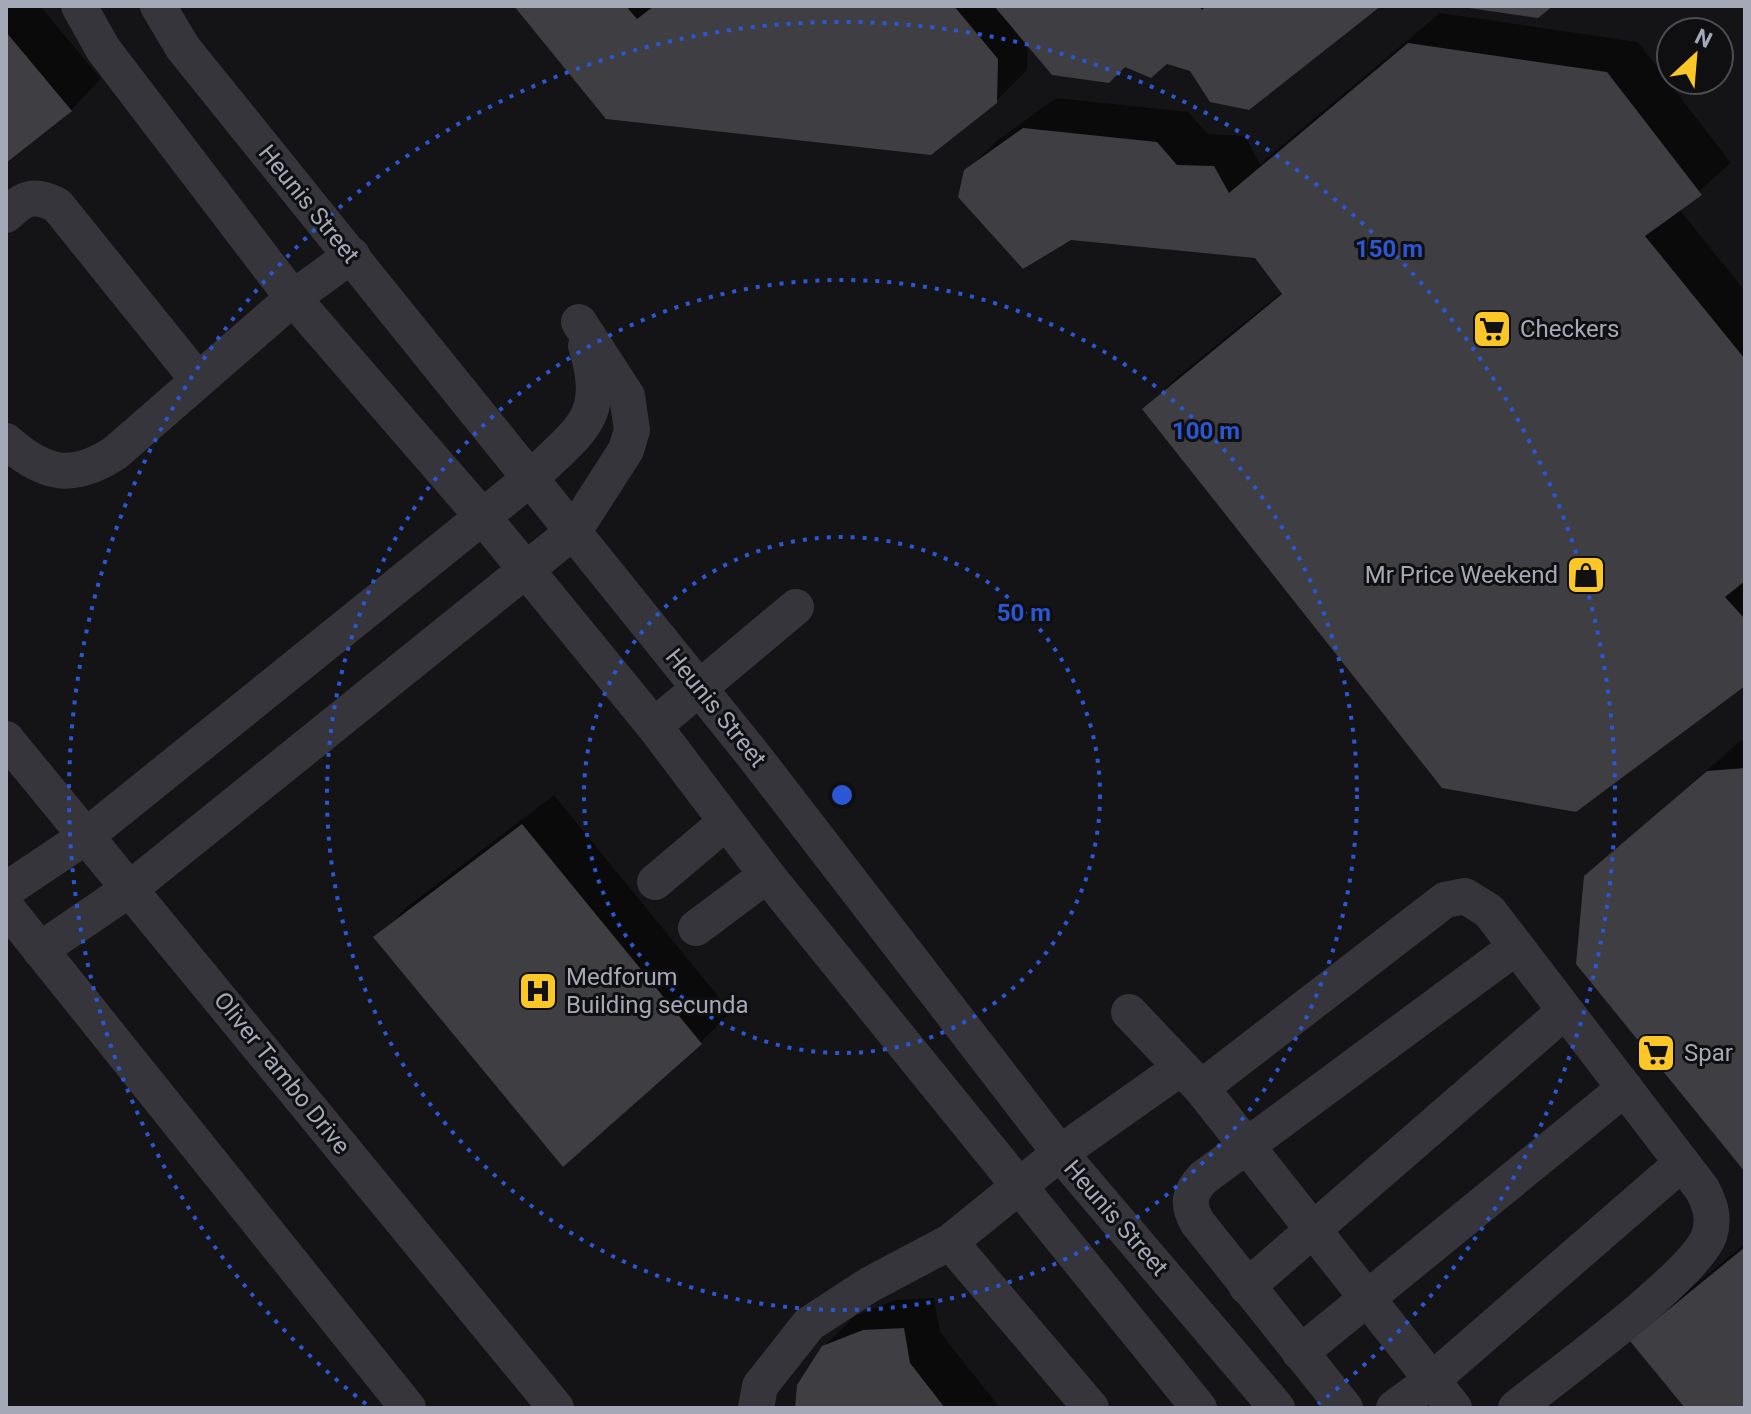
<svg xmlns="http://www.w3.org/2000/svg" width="1751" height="1414" font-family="Roboto,sans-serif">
<rect width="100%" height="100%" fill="#141416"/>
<!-- shadow -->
<g fill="#0007">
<path d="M6 6H40L101 79 71 110 6 161Z"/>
<path d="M517 6H1378L1192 70 1166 61 1125 65 1028 43 1027 70 996 101Z"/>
<path d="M1440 13 1638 42 1731 163 1679 209 1745 291V683L1145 410 1175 379 1283 291 1256 256 966 171 998 140 1056 98 1188 112 1208 134 1245 136 1260 164Z"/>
<path d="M1740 741H1745V1168L1586 877Z"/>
<path d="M554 795 731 1012 700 1043 376 938 407 907Z"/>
<path d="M1745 1244V1408H1687L1633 1341 1664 1310Z"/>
<path d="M934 1298 940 1332 1000 1408H797L823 1347 855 1316 895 1300Z"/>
</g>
<!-- building -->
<g fill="#3e3e43">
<path d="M514 6H626L637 19 654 6H954L998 59 997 103 931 155 606 119Z"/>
<path d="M994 6H1199L1202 10 1206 6H1381L1249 110 1210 102 1190 71 1167 64 1151 78 1125 67 1109 83 1052 75Z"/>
<path d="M1455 6H1553L1538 18Z"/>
<path d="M6 32 72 111 6 163Z"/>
<path d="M1408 43 1607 72 1702 195 1645 236 1745 359V581L1725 597 1745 619V686L1576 812 1442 788 1142 409 1282 294 1255 258 1071 240 1023 269 958 197 964 170 1023 128 1157 142 1177 165 1214 166 1229 193Z"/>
<path d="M1745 768V1172L1576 964 1584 876 1707 771Z"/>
<path d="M522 824 702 1044 563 1167 373 937Z"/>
<path d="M1745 1247V1408H1685L1630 1341Z"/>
<path d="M904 1328 910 1363 945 1408H795L797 1385 822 1346 863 1330Z"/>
</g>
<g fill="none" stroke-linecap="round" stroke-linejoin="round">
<!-- minor -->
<g stroke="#35353b" stroke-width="36">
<path d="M79 6 103 49 293 298 482 516 654 726 767 875 1199 1408"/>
<path d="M158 6 183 48 754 756 1060 1153 1277 1408"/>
<path d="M6 215C24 198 33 193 57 205L198 380"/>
<path d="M6 441C44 475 72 481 115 453L293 298 352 255"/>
<path d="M654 726 796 607"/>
<path d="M6 739 556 1408"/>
<path d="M655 882 726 822"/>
<path d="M6 890 85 837 532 477C580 430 609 417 586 346"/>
<path d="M6 907 408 1408"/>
<path d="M696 928 767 875"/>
<path d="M40 950 131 888 574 531 626 450 632 430 627 396 579 322"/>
<path d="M1129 1012 1201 1088 1454 1408"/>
<path d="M1201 1088 1445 900 1465 896 1489 911 1702 1189C1710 1204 1715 1218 1709 1236 1695 1275 1555 1377 1516 1408"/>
<path d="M950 1242 1091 1408"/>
<path d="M1247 1287 1565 1011"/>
<path d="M1300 1353 1625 1088"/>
<path d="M756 1408 760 1386 809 1324 869 1285 950 1242 1060 1153 1179 1069"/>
<path d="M1345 1408 1197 1222C1187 1204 1189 1193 1203 1178L1516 947"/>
<path d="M1394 1408 1432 1380 1682 1163"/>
</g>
</g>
<!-- distance rings -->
<g fill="none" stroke="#2b57d5" stroke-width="4" stroke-dasharray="4 8">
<circle cx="842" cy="795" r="258"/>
<circle cx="842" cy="795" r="515"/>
<path d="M366 1404A773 773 0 1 1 1318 1404"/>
</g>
<!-- icons -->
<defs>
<symbol id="supermarket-square" viewBox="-11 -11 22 22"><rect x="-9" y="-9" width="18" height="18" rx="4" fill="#fbc726" stroke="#0f0f11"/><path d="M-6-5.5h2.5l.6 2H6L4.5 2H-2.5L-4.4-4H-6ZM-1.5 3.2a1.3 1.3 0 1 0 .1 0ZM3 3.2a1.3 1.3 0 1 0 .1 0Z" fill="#111"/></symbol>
<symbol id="shop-square" viewBox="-11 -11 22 22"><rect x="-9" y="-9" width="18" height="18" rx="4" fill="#fbc726" stroke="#0f0f11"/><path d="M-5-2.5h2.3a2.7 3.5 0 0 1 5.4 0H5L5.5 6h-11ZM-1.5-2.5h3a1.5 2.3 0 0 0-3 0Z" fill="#111"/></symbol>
<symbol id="hospital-square" viewBox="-11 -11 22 22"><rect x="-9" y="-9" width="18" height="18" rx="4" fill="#fbc726" stroke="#0f0f11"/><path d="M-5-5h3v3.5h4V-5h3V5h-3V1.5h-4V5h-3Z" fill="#111"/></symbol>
</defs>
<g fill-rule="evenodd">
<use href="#supermarket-square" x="1470" y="307" width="44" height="44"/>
<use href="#shop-square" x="1564" y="553" width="44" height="44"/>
<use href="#hospital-square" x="516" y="969" width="44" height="44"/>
<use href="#supermarket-square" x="1634" y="1031" width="44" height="44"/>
</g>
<g text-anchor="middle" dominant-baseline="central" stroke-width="6" stroke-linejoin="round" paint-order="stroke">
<!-- street labels -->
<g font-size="24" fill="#a5a9b7" stroke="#0f0f11">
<text transform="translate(309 204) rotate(51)">Heunis Street</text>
<text transform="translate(716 708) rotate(51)">Heunis Street</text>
<text transform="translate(282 1073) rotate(51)">Oliver Tambo Drive</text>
<text transform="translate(1116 1218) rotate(49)">Heunis Street</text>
</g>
<!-- poi labels -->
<g font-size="24" fill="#a5a9b7" stroke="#0f0f11" text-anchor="start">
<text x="1520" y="329">Checkers</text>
<text x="1558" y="575" text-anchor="end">Mr Price Weekend</text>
<text x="566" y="977">Medforum<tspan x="566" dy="28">Building secunda</tspan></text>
<text x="1684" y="1053">Spar</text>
</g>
</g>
<circle cx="842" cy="795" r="12" fill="#2b57d5" stroke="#0f0f11" stroke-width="4"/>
<g font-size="24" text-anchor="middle" font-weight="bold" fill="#2b57d5" stroke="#0f0f11" stroke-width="6" stroke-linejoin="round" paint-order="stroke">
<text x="1389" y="257">150 m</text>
<text x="1206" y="439">100 m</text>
<text x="1024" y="621">50 m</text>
</g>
<!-- border -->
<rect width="1751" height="1414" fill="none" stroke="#a5a9b7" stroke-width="16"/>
<!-- north arrow -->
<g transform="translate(1695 56) rotate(26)"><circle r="38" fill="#0f0f11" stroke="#4b4d53" stroke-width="2"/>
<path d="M0-6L14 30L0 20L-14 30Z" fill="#fbc726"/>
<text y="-12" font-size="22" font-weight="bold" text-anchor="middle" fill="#a5a9b7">N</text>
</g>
</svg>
